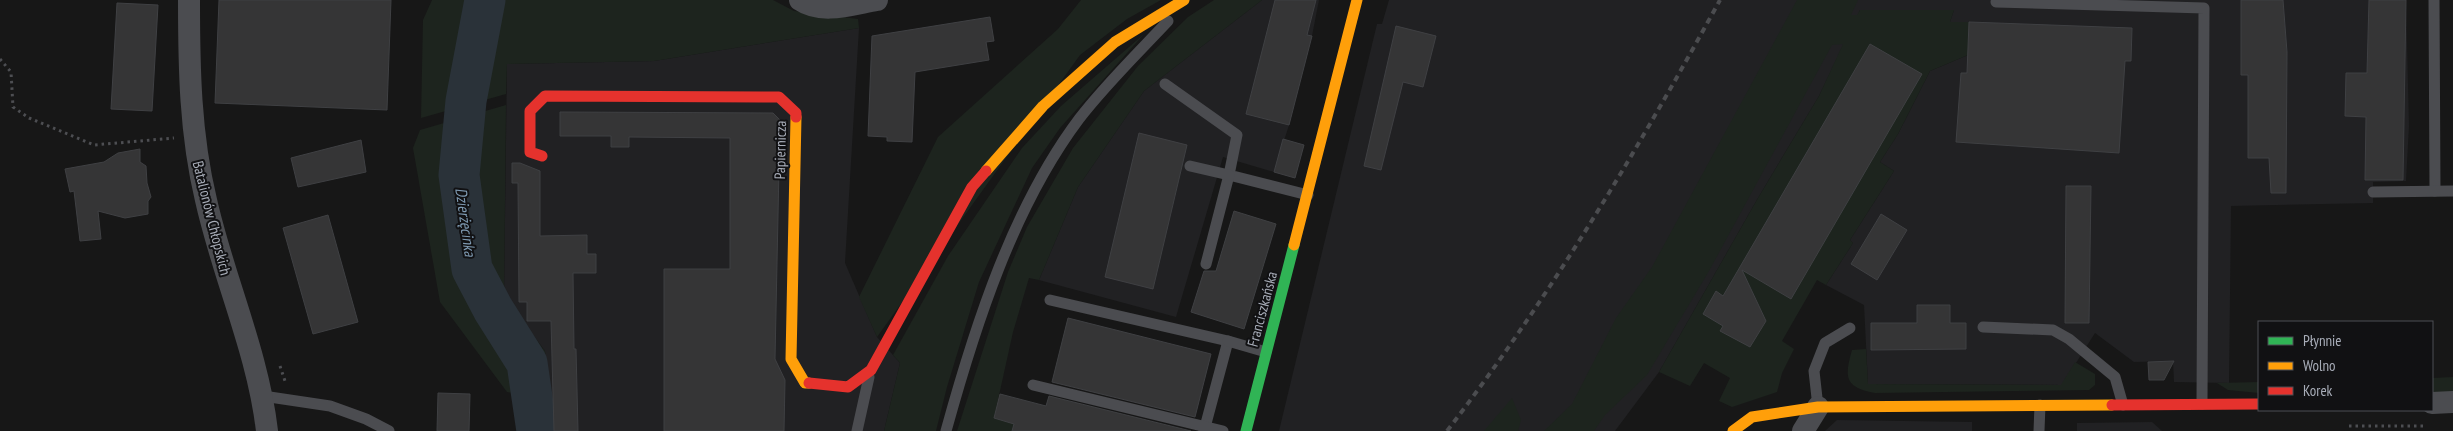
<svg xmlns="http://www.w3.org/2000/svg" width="2453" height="431" font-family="'PT Sans Narrow',sans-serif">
<rect width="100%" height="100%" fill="#171717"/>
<!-- built -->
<g fill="#212123">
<path d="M1262 0H1319L1312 36 1289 125 1274 172 1223 157 1176 317 1039 280 1078 187 1144 91Z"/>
<path d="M1389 0H2406L2409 126 2406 181 2373 182V203L2231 206 2229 383 2174 382 2173 361 2134 362 2095 333 2062 385 1868 384 1864 305 1826 285 1853 243 1850 240 1894 171 1880 162 1898 134 1930 71 1968 55 2131 61 1969 22H1950L1954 10H1860L1819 96 1758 198 1659 372 1615 431H1279L1377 24H1382Z"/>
<path d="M859 28 845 263 877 337 900 363 884 431H550L545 351 504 297 507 64 654 61Z"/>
<path d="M1837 420 1972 422V431H1825Z"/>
<path d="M2152 422 2162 431H2077V423Z"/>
</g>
<!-- green -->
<g fill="#1d241e">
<path d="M432 0H773L794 11 858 19 859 28 654 61 507 64 506 94 421 118 423 20Z"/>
<path d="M1081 0H1161L1127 19 1080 55 877 337 859 297 938 137 1058 29Z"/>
<path d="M1214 0H1262L1144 91 1078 187 1039 280 1029 278 1013 332 994 418 1014 424 1012 431H957L1008 272 1027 227 1073 148 1138 66 1188 17Z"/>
<path d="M1797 0H1858L1851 15H1857L1860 10H1954L1950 22H1969L1968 55 1930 71 1898 134 1880 162 1894 171 1850 240 1853 243 1826 285 1817 280 1782 341 1794 349 1782 373 1777 392 1732 407 1719 401 1730 378 1704 363 1690 386 1659 372 1758 198 1819 96 1843 44 1832 45 1709 271 1647 375 1605 415 1594 431H1544L1572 404 1616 318 1652 267Z"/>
<path d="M1144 34 1060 128 1032 168 979 282 947 387 936 431H884L900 363 893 355 948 256 1022 148 1061 106Z"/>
<path d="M506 105 504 297 545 351 550 431H517L514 393 507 392 440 302 413 148 420 130Z"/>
<path d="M1866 349 1868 384 2061 385 2075 362 2095 374V385L2089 390 1875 393C1845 387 1844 378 1852 350Z"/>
<path d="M2453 377V392H2432V378Z"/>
<path d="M2259 382V393L2228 390 2217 383Z"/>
<path d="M1512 398 1521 420 1518 431H1484Z"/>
</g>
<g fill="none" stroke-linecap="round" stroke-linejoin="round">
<!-- river -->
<path stroke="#2a3239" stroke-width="41" d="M485 0 466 101 459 175 472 269 493 309 527 363 537 431"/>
</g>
<!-- building -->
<g fill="#353536" stroke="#3f4043">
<path d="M219 0H391L387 110 215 103Z"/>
<path d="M1275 0H1316L1307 35 1312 36 1289 125 1246 114Z"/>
<path d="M2241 0H2283L2287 52 2286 193H2271L2269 158H2248V75H2241Z"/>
<path d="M2369 0H2406L2403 180H2365L2366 117 2345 116 2346 73H2367Z"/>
<path d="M117 3 158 5 152 111 111 109Z"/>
<path d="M990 17 994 41 986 42 989 60 915 72 912 142 887 141V137L868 136 872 36Z"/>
<path d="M1969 22 2132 28 2131 61H2125L2119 153 1956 142 1961 73H1967Z"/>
<path d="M1396 26 1436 36 1423 87 1403 82 1381 170 1364 166Z"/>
<path d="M1870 44 1922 74 1791 299 1742 270 1766 321 1750 347 1720 331 1723 326 1703 314 1716 291 1723 296Z"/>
<path d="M560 112 773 113 780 120 775 359 785 380 784 431H664V269H730V138L629 137V147H611V136H560Z"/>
<path d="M1139 133 1187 145 1153 289 1105 277Z"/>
<path d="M1283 139 1304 145 1295 178 1274 172Z"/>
<path d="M361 140 366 172 298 187 291 158Z"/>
<path d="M140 149V162L146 166 147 183 151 197 148 201V214L125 218 98 211 101 239 80 241 74 191 70 192 65 169 104 162 118 153Z"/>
<path d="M512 163H520L540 171V236L587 235V254H596V273H573L574 349H576L578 431H554L551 321H527V302H519L518 183H512Z"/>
<path d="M2066 186H2091L2089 323H2065Z"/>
<path d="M1234 211 1276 224 1244 329 1191 312 1204 271H1216Z"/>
<path d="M1881 214 1907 230 1877 280 1851 264Z"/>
<path d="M328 215 358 322 313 334 283 228Z"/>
<path d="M1917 305H1950V323H1966V349L1871 350V323H1917Z"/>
<path d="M1068 318 1211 354 1195 417 1052 382Z"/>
<path d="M2174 361 2164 380H2149L2148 362Z"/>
<path d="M438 393 470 394 469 431H437Z"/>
<path d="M1000 394 1046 406 1049 396 1191 431H1012L1014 424 994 418Z"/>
</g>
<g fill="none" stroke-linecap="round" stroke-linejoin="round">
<!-- path -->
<g stroke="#4d4e52" stroke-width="3" stroke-dasharray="2.5 4" stroke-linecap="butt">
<path d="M0 59 11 72 13 107 29 118 94 145 174 138"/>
<path d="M280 366 285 381"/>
<path d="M2349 426H2427"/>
</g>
<!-- lane -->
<g stroke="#4b4c50" stroke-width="11">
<path d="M2434 0 2435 191"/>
<path d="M1996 2 2204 8 2202 404"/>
<path d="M1165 84 1237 135 1229 175 1308 195"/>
<path d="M1190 166 1229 175 1206 264"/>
<path d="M2373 192 2453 191"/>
<path d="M1050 300 1228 341 1204 431"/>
<path d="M1983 327 2053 330 2069 339 2115 377 2123 405"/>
<path d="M1228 341 1266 352"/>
<path d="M1033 385 1223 431"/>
<path d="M263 396 330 406 366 419 389 431"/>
<path d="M1818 407 1814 371 1825 343 1850 328"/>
<path d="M857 431 869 377"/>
<path d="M946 431C975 326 1013 207 1079 119 1105 85 1138 53 1168 21"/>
<path d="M2039 431 2040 405"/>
</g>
<!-- street -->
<g stroke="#4b4c50" stroke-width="22">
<path d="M189 0C189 67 190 134 206 200 223 277 258 352 267 431"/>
<path d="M800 0C822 15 853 4 877 0"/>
<path d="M2432 403 2453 402"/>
<path d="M1803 431 1818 407"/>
</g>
<!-- fast -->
<path stroke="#30b455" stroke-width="11" d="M1246 431 1294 245"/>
<!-- slow -->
<g stroke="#ff9f0a" stroke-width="11">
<path d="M796 117 791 359 805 383H809"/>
<path d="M986 171 1043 106 1115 42 1184 0"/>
<path d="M1294 245 1357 0"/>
<path d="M1733 431 1752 417 1818 407 2112 405"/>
</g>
<!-- jam -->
<g stroke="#e5322d" stroke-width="11">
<path d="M542 156 530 152V111L545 96 779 97 796 113V117"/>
<path d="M809 383 848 387 871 370 972 187 986 171"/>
<path d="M2112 405 2259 404"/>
</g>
<!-- rail -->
<path stroke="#4b4c4f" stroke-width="4" stroke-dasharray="6 5" stroke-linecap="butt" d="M1447 431C1551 296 1638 149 1720 0"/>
</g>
<g text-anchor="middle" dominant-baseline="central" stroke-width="4" stroke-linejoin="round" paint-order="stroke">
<!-- street labels -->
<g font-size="15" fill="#a8adb8" stroke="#111113">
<text transform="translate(780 150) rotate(-89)">Papiernicza</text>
<text transform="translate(212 218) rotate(76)">Batalionów Chłopskich</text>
<text transform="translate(1262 309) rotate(-75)">Franciszkańska</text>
</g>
<!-- water labels -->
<g font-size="16" font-style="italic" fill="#7f9bb3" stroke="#111113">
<text transform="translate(466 222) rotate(82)">Dzierżęcinka</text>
</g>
</g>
<!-- legend -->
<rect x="2258" y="321" width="175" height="90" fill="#111113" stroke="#4d4f55"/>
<rect x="2268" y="337" width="25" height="8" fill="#30b455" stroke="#4d4f55"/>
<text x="2303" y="346" font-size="15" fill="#a8adb8">Płynnie</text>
<rect x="2268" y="362" width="25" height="8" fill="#ff9f0a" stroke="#4d4f55"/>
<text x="2303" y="371" font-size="15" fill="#a8adb8">Wolno</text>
<rect x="2268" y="387" width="25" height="8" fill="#e5322d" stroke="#4d4f55"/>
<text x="2303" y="396" font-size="15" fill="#a8adb8">Korek</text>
</svg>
